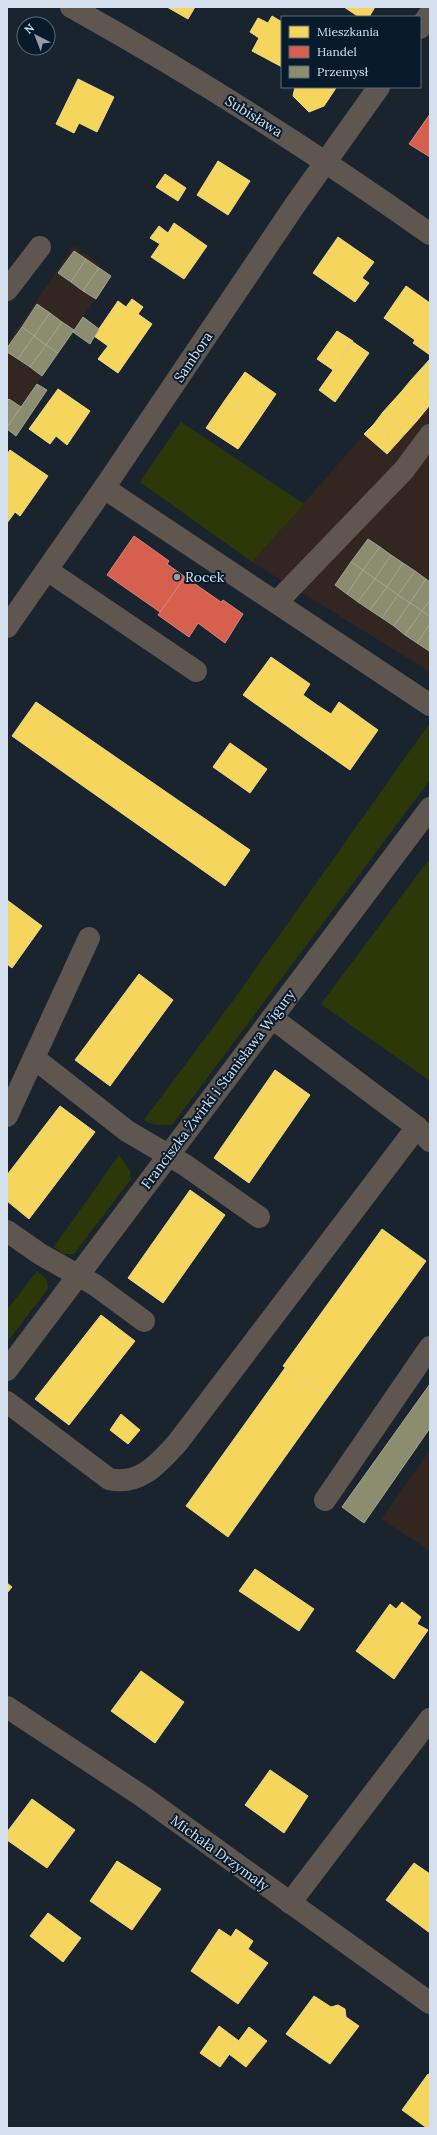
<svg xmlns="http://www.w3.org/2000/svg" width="437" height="2135" font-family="Lora,serif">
<rect width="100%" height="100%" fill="#19242e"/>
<!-- industrial -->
<g fill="#332520">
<path d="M74 246 92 258 111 276 7 427V344Z"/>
<path d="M430 359V672L252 562Z"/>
<path d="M430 1450V1551L381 1519Z"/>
</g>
<!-- green -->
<g fill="#2d3809">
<path d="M181 422 304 504 252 562 140 482Z"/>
<path d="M429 724 430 780 175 1121 171 1125C161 1125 153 1126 144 1120L232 1002Z"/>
<path d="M430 858V1081L321 1004Z"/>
<path d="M119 1155 130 1171 131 1179 74 1254H63L54 1247Z"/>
<path d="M37 1271 47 1280 48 1289 7 1342V1310Z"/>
</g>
<!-- homes -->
<g fill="#f6d55c" stroke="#ecd888">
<path d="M167 7H195L188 19Z"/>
<path d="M344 7H375L369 17H359Z"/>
<path d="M272 16 282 22V67L252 51 259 38 250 32 258 18 268 23Z"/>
<path d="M78 79 114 97 97 132 79 123 74 133 56 124Z"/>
<path d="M295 87H335L336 88 324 106 309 112 293 96Z"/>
<path d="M218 161 250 181 228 215 197 195Z"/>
<path d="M165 174 186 188 178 201 156 187Z"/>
<path d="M174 223 207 246 184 279 151 257 160 244 150 238 159 226 168 233Z"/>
<path d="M338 237 374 262 362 278 369 283 355 302 313 273Z"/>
<path d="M406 286 430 303V355L413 343 415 340 384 318Z"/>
<path d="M132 299 143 307 138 314 152 324 118 373 98 359 108 346 94 336 118 301 126 307Z"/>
<path d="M337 331 353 341 333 370 317 359Z"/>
<path d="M353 342 369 353 335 402 319 390Z"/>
<path d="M430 359V377L421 369Z"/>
<path d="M421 369 430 377V396L411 380Z"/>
<path d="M245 372 276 394 257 422 225 400Z"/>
<path d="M411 380 430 396V405L425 411 402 391Z"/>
<path d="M58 389 90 411 67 445 56 436 50 444 29 429Z"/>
<path d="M402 391 425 411 416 422 392 402Z"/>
<path d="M225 400 257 422 238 449 206 428Z"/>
<path d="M392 402 416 422 406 433 383 412Z"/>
<path d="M383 412 406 433 397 443 374 424Z"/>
<path d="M374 424 397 443 387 454 364 434Z"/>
<path d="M10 450 48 476 20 516 15 512 7 523V454Z"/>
<path d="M271 657 310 684 303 695 317 705 297 733 243 695Z"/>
<path d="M36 702 250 850 225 886 12 736Z"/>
<path d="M339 702 378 730 350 770 297 733 317 705 331 714Z"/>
<path d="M230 743 267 769 250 793 213 767Z"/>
<path d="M7 900 42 926 12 968 7 964Z"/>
<path d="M139 974 173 1000 110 1086 75 1060Z"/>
<path d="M275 1070 310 1095 249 1183 214 1158Z"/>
<path d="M60 1106 95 1132 29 1219 7 1201V1175Z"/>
<path d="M190 1190 225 1215 163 1303 128 1278Z"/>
<path d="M382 1229 426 1261 327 1398 283 1366Z"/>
<path d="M101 1315 135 1341 69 1425 35 1399Z"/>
<path d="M285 1368 327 1398 228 1537 186 1506Z"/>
<path d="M121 1414 140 1430 128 1444 110 1430Z"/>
<path d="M255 1569 314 1609 299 1631 239 1591Z"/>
<path d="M7 1583 12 1587 7 1593Z"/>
<path d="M402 1602 421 1617 417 1624 428 1630 394 1679 356 1651 390 1604 396 1609Z"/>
<path d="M141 1671 184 1702 155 1743 111 1711Z"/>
<path d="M270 1770 308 1796 284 1833 245 1805Z"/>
<path d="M32 1799 75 1830 47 1868 7 1840V1832Z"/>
<path d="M117 1861 161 1889 132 1930 90 1901Z"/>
<path d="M414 1863 430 1874V1933L386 1900Z"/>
<path d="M48 1913 81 1938 63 1962 30 1936Z"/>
<path d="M219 1929 231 1937 236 1929 253 1941 248 1949 268 1963 238 2004 191 1971Z"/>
<path d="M314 1996 331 2007 338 2005 345 2009 346 2017 359 2026 330 2064 286 2034Z"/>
<path d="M219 2026 239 2041 220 2067 200 2053Z"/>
<path d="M249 2027 267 2041 246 2067 229 2054Z"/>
<path d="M428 2074 430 2075V2128H427L402 2110Z"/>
</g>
<!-- shops -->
<g fill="#d6604d" stroke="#d5867d">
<path d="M430 114V157L409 144Z"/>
<path d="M134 536 169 561 167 564 185 577 160 612 107 575Z"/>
<path d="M185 577 221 602 223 600 243 614 225 643 198 623 189 637 158 615Z"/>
</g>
<!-- industry -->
<g fill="#8c8c6e" stroke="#a2a594">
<path d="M74 251 86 259 71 282 58 273Z"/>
<path d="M86 259 99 268 83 291 71 282Z"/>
<path d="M99 268 111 276 96 299 83 291Z"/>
<path d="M37 304 50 313 34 336 22 327Z"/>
<path d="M50 313 62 322 46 345 34 336Z"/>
<path d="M83 317 99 329 90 344 73 332Z"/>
<path d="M62 322 74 330 58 353 46 345Z"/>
<path d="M22 327 34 336 18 359 7 352V348Z"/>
<path d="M34 336 46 345 30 367 18 359Z"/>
<path d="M46 345 58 353 42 376 30 367Z"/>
<path d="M37 384 47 390 16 436 7 429V427Z"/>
<path d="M9 399 21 407 7 427V401Z"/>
<path d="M368 539 380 547 363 570 351 562Z"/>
<path d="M380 547 391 555 375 579 363 570Z"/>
<path d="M391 555 403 563 387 587 375 579Z"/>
<path d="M351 562 363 570 347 594 335 585Z"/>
<path d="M403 563 415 571 398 595 387 587Z"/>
<path d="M363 570 375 579 358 602 347 594Z"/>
<path d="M415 571 426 579 410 603 398 595Z"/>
<path d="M375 579 387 587 370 610 358 602Z"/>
<path d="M426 579 430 582V600L422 611 410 603Z"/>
<path d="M387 587 398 595 382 618 370 610Z"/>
<path d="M398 595 410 603 394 626 382 618Z"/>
<path d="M430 600V617L422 611Z"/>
<path d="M410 603 422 611 405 635 394 626Z"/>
<path d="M422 611 430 617V624L417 643 405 635Z"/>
<path d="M430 624V650L429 651 417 643Z"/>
<path d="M430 1384V1428L364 1523 342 1507Z"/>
</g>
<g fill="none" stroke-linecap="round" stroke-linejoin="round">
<!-- minor -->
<g stroke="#605650" stroke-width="22">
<path d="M71 7C195 76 314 152 430 234"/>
<path d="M420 28 430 13"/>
<path d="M7 290 40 247"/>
<path d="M104 488 430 705"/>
<path d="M47 570 196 671"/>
<path d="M277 602 404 470 430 435"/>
<path d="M7 627 104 488 295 205 379 87"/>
<path d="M34 1058 127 1131 185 1165 259 1217"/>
<path d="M7 1116 89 938"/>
<path d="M417 1127 430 1141"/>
<path d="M7 1231 40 1254 95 1285 144 1321"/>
<path d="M7 1370 430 808"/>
<path d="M7 1402 109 1479C140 1486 159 1463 178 1442L417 1127 272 1018"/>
<path d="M325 1500 430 1347"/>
<path d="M7 1707 142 1796 430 2003"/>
<path d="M290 1903 430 1719"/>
</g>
</g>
<!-- markers -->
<circle fill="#939eaa" stroke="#081b2c" stroke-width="1.5" cx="177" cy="577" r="4"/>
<g text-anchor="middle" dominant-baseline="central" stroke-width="4" stroke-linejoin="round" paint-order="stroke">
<!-- street labels -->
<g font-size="14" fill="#d4e0ed" stroke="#081b2c">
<text transform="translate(254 116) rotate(32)">Subisława</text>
<text transform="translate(193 357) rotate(-56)">Sambora</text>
<text transform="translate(218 1089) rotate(-53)">Franciszka Żwirki i Stanisława Wigury</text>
<text transform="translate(220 1853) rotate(36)">Michała Drzymały</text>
</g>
<!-- poi labels -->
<g font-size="14" fill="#d4e0ed" stroke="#081b2c" text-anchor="start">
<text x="185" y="577">Rocek</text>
</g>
</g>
<!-- border -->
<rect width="437" height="2135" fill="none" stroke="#d4e0ed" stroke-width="16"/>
<!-- legend -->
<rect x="281" y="16" width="140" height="72" fill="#081b2c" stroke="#5a6a79"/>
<rect x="289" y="26" width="20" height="12" fill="#f6d55c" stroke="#5a6a79"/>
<text x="317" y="36" font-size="12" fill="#d4e0ed">Mieszkania</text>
<rect x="289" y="46" width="20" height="12" fill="#d6604d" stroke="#5a6a79"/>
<text x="317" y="56" font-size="12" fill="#d4e0ed">Handel</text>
<rect x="289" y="66" width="20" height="12" fill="#8c8c6e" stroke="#5a6a79"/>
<text x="317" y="76" font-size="12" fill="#d4e0ed">Przemysł</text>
<!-- north arrow -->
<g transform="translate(36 36) rotate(318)"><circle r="19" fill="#081b2c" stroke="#5a6a79"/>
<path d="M0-3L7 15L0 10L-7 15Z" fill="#939eaa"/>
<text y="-6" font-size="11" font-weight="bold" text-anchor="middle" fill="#d4e0ed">N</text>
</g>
</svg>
